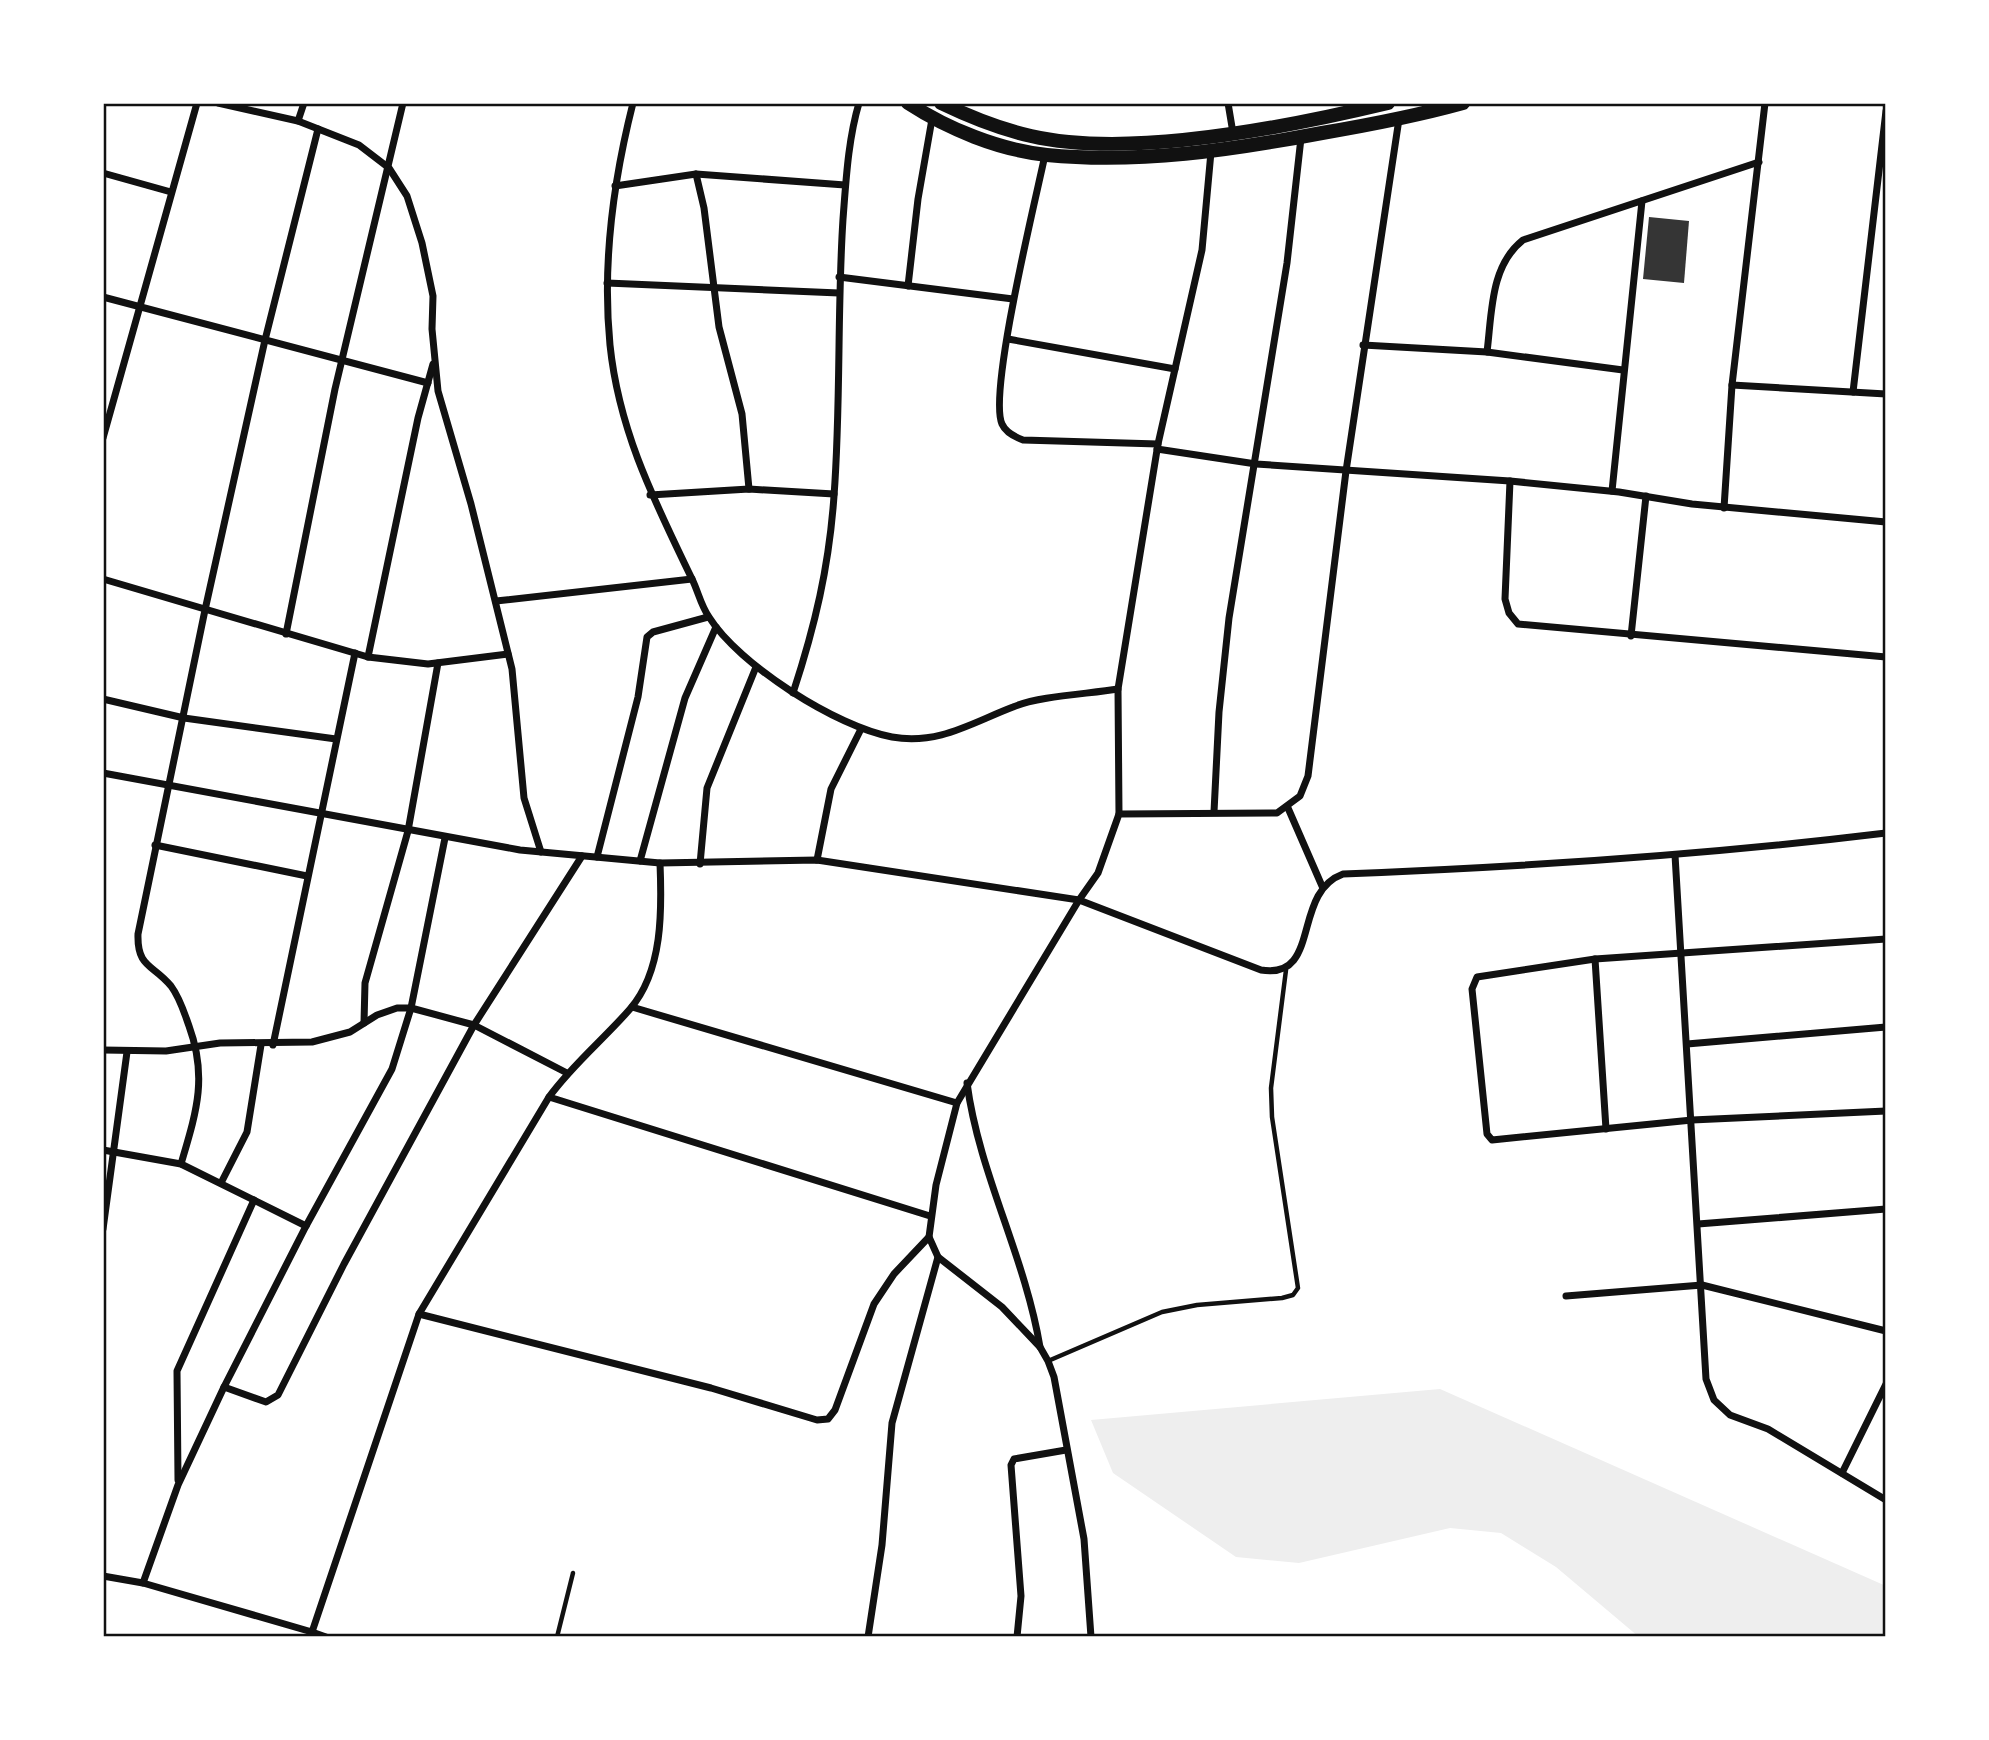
<svg xmlns="http://www.w3.org/2000/svg" width="1989" height="1740" font-family="'Titillium Web',sans-serif">
<rect width="100%" height="100%" fill="#fff"/>
<!-- green -->
<path fill="#eee" d="M1440 1389 1886 1586V1637H1639L1556 1567 1501 1533 1450 1528 1299 1563 1236 1557 1113 1473 1091 1420Z"/>
<!-- building -->
<path fill="#353535" d="M1649 217 1689 221 1684 283 1643 279Z"/>
<g fill="none" stroke-linecap="round" stroke-linejoin="round">
<!-- service -->
<g stroke="#111" stroke-width="4.5">
<path d="M1048 1361 1162 1312 1197 1305 1282 1298 1293 1295 1298 1288 1272 1117 1271 1088 1286 970"/>
<path d="M557 1637 573 1573"/>
</g>
<!-- minor -->
<g stroke="#111" stroke-width="7">
<path d="M218 103 298 121 359 145 389 168 407 196 422 243 433 296 432 329 438 391 471 504 512 669 524 798 541 852"/>
<path d="M633 103C613 182 602 264 610 345 619 432 655 502 692 579 698 591 701 606 709 617 739 665 837 727 892 737 939 745 971 723 1013 707 1039 696 1088 694 1118 689"/>
<path d="M1228 103 1233 133"/>
<path d="M1765 103 1732 385 1886 394"/>
<path d="M298 121 304 103"/>
<path d="M1045 155C1036 198 988 393 1002 424 1006 433 1015 437 1023 440L1158 444"/>
<path d="M103 173 171 192"/>
<path d="M696 174 704 208 719 327 742 414 749 489"/>
<path d="M615 186 696 174 845 185"/>
<path d="M839 277 1013 299"/>
<path d="M607 283 839 293"/>
<path d="M908 286 918 199 932 119"/>
<path d="M103 297 428 383"/>
<path d="M1008 339 1175 369"/>
<path d="M1363 345 1487 352 1623 370"/>
<path d="M1487 352C1492 313 1490 266 1523 240L1759 162"/>
<path d="M1853 392 1886 111"/>
<path d="M103 438 197 103"/>
<path d="M1157 449 1256 464 1510 481 1619 492 1692 504 1886 522"/>
<path d="M1510 481 1505 599 1509 613 1518 624 1886 657"/>
<path d="M1612 491 1642 201"/>
<path d="M650 495 749 489 834 494"/>
<path d="M1724 508 1732 385"/>
<path d="M103 579 368 657 428 664 508 654"/>
<path d="M496 601 692 579"/>
<path d="M286 634 335 389 403 103"/>
<path d="M1631 636 1646 496"/>
<path d="M368 657 418 418 433 364"/>
<path d="M793 693C815 626 829 567 834 496 841 404 837 311 843 219 846 181 848 140 859 103"/>
<path d="M103 699 184 718 336 739"/>
<path d="M103 773 520 850 660 863 817 860 1079 900 1261 970C1322 980 1291 893 1343 874 1524 867 1705 855 1886 833"/>
<path d="M1288 808 1322 886"/>
<path d="M1214 812 1219 712 1229 618 1287 263 1301 138"/>
<path d="M1119 814 1118 689 1158 444 1202 250 1211 152"/>
<path d="M155 845 307 876"/>
<path d="M1675 855 1706 1379 1714 1400 1730 1415 1768 1429 1886 1500"/>
<path d="M597 857 638 697 647 637 653 632 708 617"/>
<path d="M817 860 831 789 861 729"/>
<path d="M640 861 685 698 716 627"/>
<path d="M700 864 707 788 756 667"/>
<path d="M1886 939 1595 959 1477 977 1472 989 1487 1134 1492 1140 1692 1120 1886 1111"/>
<path d="M1595 959 1606 1129"/>
<path d="M632 1007 957 1103"/>
<path d="M364 1023 365 983 408 831 438 663"/>
<path d="M1687 1044 1886 1027"/>
<path d="M273 1045 355 653"/>
<path d="M103 1050 166 1051 220 1043 312 1042 350 1032 377 1015 397 1008H411L474 1025 567 1073"/>
<path d="M967 1083C979 1174 1025 1256 1040 1347"/>
<path d="M549 1097 930 1216"/>
<path d="M103 1150 181 1164 306 1226"/>
<path d="M181 1164C196 1113 208 1078 189 1026 184 1012 180 998 171 986 153 964 137 968 138 934L205 610 265 340 318 129"/>
<path d="M221 1183 247 1132 261 1045"/>
<path d="M1698 1224 1886 1209"/>
<path d="M103 1229 127 1052"/>
<path d="M1566 1296 1702 1285 1886 1331"/>
<path d="M419 1314 711 1388 817 1420 828 1419 835 1410 874 1304 894 1274 929 1237"/>
<path d="M224 1387 266 1402 278 1395 344 1264 474 1025 582 856"/>
<path d="M1842 1473 1886 1384"/>
<path d="M178 1480 177 1371 254 1200"/>
<path d="M103 1576 143 1583 312 1632 419 1314 549 1097C573 1064 604 1039 630 1009 663 971 662 910 660 863"/>
<path d="M143 1583 178 1485 224 1387 306 1226 392 1069 411 1008 445 838"/>
<path d="M312 1632 326 1637"/>
<path d="M868 1637 882 1545 892 1423 938 1257"/>
<path d="M1017 1637 1021 1596 1011 1465 1014 1459 1066 1450"/>
<path d="M1091 1637 1084 1539 1054 1377 1048 1361 1040 1347 1002 1307 938 1257 929 1237 936 1185 957 1103 1079 900 1098 873 1119 814 1277 813 1300 796 1308 776 1346 471 1399 119"/>
</g>
<!-- primary -->
<g stroke="#111" stroke-width="14">
<path d="M908 103C948 129 999 150 1047 155 1139 164 1232 150 1322 133 1369 125 1416 116 1463 103"/>
<path d="M941 103C970 117 1000 129 1031 136 1131 159 1288 127 1388 103"/>
</g>
</g>
<!-- border -->
<rect width="1989" height="1740" fill="none" stroke="#ffffff" stroke-width="210"/>
<rect x="105" y="105" width="1779" height="1530" fill="none" stroke="#111" stroke-width="2.5"/>
</svg>
